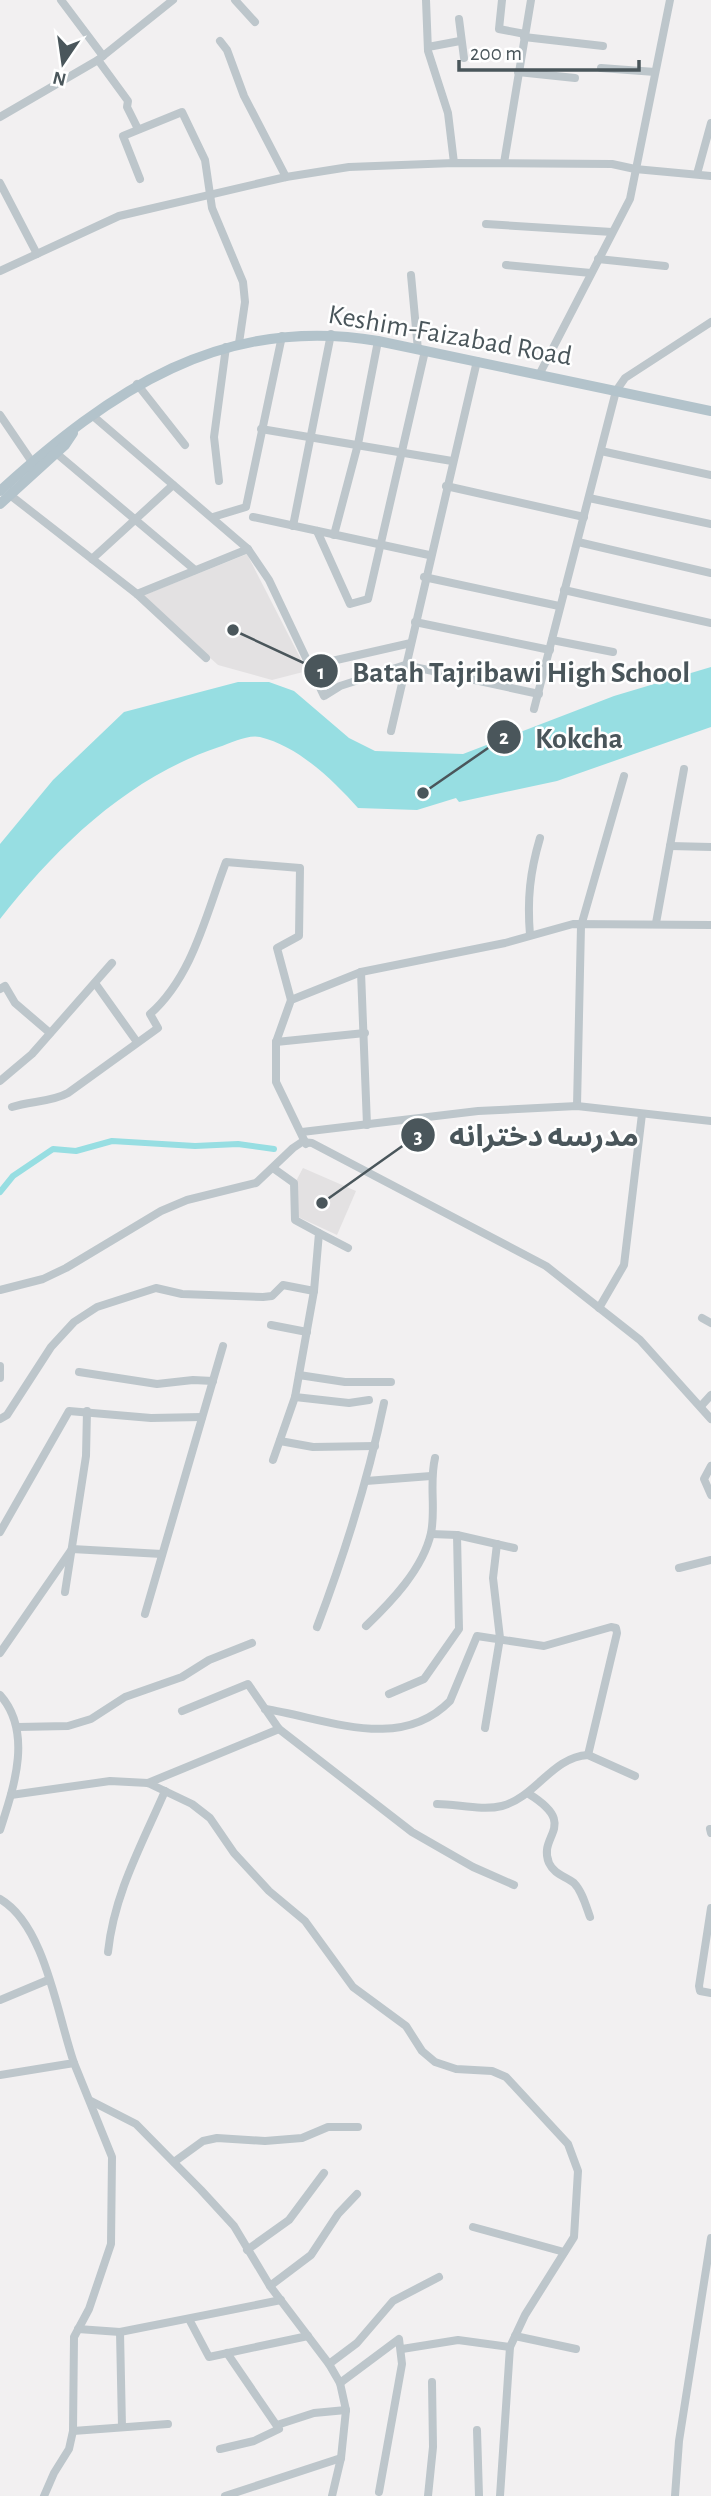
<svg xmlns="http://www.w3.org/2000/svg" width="711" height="2496" font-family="'Alegreya Sans','Noto Sans Arabic',sans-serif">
<rect width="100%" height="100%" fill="#f2f0f1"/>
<!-- education -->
<g fill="#e3e1e2">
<path d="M247 554 307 671 272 680 218 665 142 596Z"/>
<path d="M303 1168 356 1191 337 1235 294 1215 295 1183Z"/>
</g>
<!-- water -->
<path fill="#97dee2" d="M711 667V727L557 781 459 802 456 798 417 810 358 808C333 780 298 746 260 737 249 734 230 743 219 747 129 777 58 845 0 919V844L53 780 124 712 238 682H269L294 691 349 738 375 751 463 754 614 696Z"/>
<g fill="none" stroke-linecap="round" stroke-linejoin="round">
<!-- canal -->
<path stroke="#97dee2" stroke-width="6" d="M0 1192 13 1176 53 1149 76 1151 112 1141 195 1146 238 1144 274 1149"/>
<!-- minor -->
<g stroke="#bdc6cb" stroke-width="8">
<path d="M61 0 103 56"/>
<path d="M235 0 255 22"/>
<path d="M426 0 428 51 448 113 454 163"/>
<path d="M502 0 499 29 525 34"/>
<path d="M459 19 464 58"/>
<path d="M524 37 603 46"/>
<path d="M220 41 227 50 244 96 286 177"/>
<path d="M428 47 460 41"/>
<path d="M98 60 128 101 127 107 138 129"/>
<path d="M601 68 655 72"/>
<path d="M518 72 575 78"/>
<path d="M0 117 98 60 173 0"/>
<path d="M504 163 531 0"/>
<path d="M697 174 711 123"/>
<path d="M140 179 123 136 182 112 205 160 212 208 243 282 245 302 239 343"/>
<path d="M0 183 37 254"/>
<path d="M486 224 612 232"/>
<path d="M598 259 665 266"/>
<path d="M506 265 591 273"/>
<path d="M0 271 119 216 286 177 349 167 454 163 612 164 635 169 711 176"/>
<path d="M411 275 418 350"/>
<path d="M539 375 630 199 670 0"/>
<path d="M137 384 185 445"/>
<path d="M0 415 32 462"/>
<path d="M93 416 248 549 269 580 324 696 340 686 405 665 539 694"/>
<path d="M261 429 452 461"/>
<path d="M601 451 711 475"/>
<path d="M56 453 195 570"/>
<path d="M219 481 214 437 226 347"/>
<path d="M446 486 584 517"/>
<path d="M10 495 137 594 206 658"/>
<path d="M589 498 711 524"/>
<path d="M213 517 246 507 282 336"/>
<path d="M253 517 429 555"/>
<path d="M293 526 331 334"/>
<path d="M317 531 350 604 368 599 425 351"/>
<path d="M334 535 358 444 378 341"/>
<path d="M578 542 711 573"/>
<path d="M92 559 173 485"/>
<path d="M424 577 559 606"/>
<path d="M564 590 711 623"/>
<path d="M137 594 248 549"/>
<path d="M415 622 550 650"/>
<path d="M552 640 613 652"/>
<path d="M310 666 411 643"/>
<path d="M534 709 616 391 625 378 711 322"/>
<path d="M391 731 477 361"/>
<path d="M670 846 711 847"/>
<path d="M656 923 684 769"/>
<path d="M530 935C527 899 530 872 540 838"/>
<path d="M361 972 367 1125"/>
<path d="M95 983 137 1042"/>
<path d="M0 989 5 986 15 1003 50 1033"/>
<path d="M276 1042 365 1033"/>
<path d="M0 1081 32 1054 112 963"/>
<path d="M577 1106 581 926 624 776"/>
<path d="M12 1107C30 1101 52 1102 68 1093L158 1028 150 1014C193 976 206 914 226 862L300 868 299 936 277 948 291 1000"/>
<path d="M302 1132 478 1111 577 1106 711 1121"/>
<path d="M306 1144 276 1082V1042L291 1000 361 972 505 943 573 924 711 925"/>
<path d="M319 1233 348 1248"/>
<path d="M0 1290 43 1279 66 1268 161 1211 187 1200 256 1183 293 1148 302 1142 312 1143 546 1266 640 1340 711 1419"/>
<path d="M599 1308 624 1265 642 1114"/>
<path d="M702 1318 711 1323"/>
<path d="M271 1325 307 1332"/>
<path d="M0 1366V1378"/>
<path d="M79 1372 157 1384 193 1380 213 1381"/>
<path d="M299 1375 345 1382H391"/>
<path d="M295 1397 349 1403 369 1400"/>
<path d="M701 1406 711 1395"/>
<path d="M0 1419 7 1415 51 1347 74 1322 97 1307 156 1288 182 1294 263 1297 272 1296 283 1285 314 1291 319 1233 295 1220 294 1183 273 1168"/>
<path d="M280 1441 313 1447 375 1446"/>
<path d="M273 1460 295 1397 314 1291"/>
<path d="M711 1466 704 1479 711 1495"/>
<path d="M366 1481 431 1476"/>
<path d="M0 1532 69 1411 151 1418 202 1417"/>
<path d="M431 1534 457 1535 514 1548"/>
<path d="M679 1568 711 1560"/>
<path d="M65 1592 86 1456 87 1411"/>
<path d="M145 1614 223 1346"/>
<path d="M366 1626C391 1602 423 1569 431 1533 436 1509 429 1483 435 1458"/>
<path d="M317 1627C345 1553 368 1480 384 1403"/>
<path d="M0 1653 72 1549 162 1554"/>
<path d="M389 1694 424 1679 459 1629 457 1535"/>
<path d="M0 1695C33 1732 14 1787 0 1830"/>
<path d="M265 1709C326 1718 399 1753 450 1701L477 1636 544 1646 611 1627 616 1628 617 1633 588 1755"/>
<path d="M182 1711 248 1684 279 1729 412 1832 473 1867 514 1885"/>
<path d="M18 1727 68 1726 91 1719 125 1697 182 1677 209 1660 252 1643"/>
<path d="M485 1728 500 1638 493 1578 497 1544"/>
<path d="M148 1783 279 1729"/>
<path d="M529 1794C580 1826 537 1835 549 1863 554 1874 565 1876 574 1883 582 1891 586 1906 590 1917"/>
<path d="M11 1795 110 1781 148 1783 192 1804 210 1818 234 1853 269 1891 305 1921 353 1987 406 2026 422 2051 435 2062 456 2069 492 2071 506 2077 568 2144 578 2171 574 2237 525 2315 510 2347 500 2496"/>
<path d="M437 1804C457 1804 482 1811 502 1806 536 1797 552 1757 588 1755L635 1776"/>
<path d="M710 1829 711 1833"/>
<path d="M0 1899C45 1925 57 2014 74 2063L0 2075"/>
<path d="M711 1908 699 1986 700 1991 711 1993"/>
<path d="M108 1952C114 1894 142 1844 165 1791"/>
<path d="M0 2000 48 1980"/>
<path d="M91 2101 136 2124 201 2190 234 2226 270 2286 329 2364 340 2383 346 2410 341 2458 332 2496"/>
<path d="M174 2162 203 2141 217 2138 265 2141 302 2138 328 2127H358"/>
<path d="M473 2227 564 2252"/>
<path d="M247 2250 289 2220 324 2173"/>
<path d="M270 2286 311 2255 338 2214 357 2194"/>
<path d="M190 2321 209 2357 308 2336"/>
<path d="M78 2329 120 2332 281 2300"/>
<path d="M120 2332 122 2427"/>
<path d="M515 2336 576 2349"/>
<path d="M402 2349 458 2340 510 2347"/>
<path d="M329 2364 357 2343 393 2301 439 2277"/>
<path d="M340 2383 399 2339 402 2364 379 2492"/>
<path d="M277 2425 314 2413 346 2410"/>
<path d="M477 2430 479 2496"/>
<path d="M73 2431 168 2424"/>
<path d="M220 2449 254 2441 279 2429 227 2353"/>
<path d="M44 2496 54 2473 69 2449 73 2431 74 2337 89 2309 111 2244 112 2157 74 2063"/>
<path d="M225 2496 341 2458"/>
<path d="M428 2496 433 2447 432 2382"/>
<path d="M675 2496 679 2441 711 2238"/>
</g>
<!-- major -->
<g stroke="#b3c3cb" stroke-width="10">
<path d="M0 491C110 391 222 314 378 341L711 411"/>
<path d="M0 504 65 445 73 433"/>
</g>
</g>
<g text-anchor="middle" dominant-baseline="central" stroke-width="5" stroke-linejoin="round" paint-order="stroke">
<!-- street labels -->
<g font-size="28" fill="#4a565b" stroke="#fff">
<text transform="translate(450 336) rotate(10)">Keshim-Faizabad Road</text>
</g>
</g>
<!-- callouts -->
<path fill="none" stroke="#4a565b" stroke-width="2.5" d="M233 630L321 671M423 793L504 737M322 1203L418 1135"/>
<g fill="#4a565b" stroke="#fff" stroke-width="2.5">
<circle cx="233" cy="630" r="7"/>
<circle cx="423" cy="793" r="7"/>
<circle cx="322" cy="1203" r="7"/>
<circle cx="321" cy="671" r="18"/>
<circle cx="504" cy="737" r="18"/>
<circle cx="418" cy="1135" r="18"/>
</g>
<g font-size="21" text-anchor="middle" font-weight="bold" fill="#fff">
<text x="321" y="679">1</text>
<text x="504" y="744">2</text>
<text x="418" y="1143">3</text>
</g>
<g font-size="30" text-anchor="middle" font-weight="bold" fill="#4a565b" stroke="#fff" stroke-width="5" stroke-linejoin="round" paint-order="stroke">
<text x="521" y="682">Batah Tajribawi High School</text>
<text x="579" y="748">Kokcha</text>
<text x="544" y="1146">مدرسه دخترانه</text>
</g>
<!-- north arrow -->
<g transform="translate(63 63) rotate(193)" stroke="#ffffff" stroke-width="5" paint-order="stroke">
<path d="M0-5L12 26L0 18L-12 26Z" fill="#4a565b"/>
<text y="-10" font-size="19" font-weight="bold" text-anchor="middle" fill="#4a565b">N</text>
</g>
<!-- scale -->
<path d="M459 60v10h180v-10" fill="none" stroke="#4a565b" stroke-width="3.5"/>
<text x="470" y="60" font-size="21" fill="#4a565b" stroke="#ffffff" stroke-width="5" paint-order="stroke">200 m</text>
</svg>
